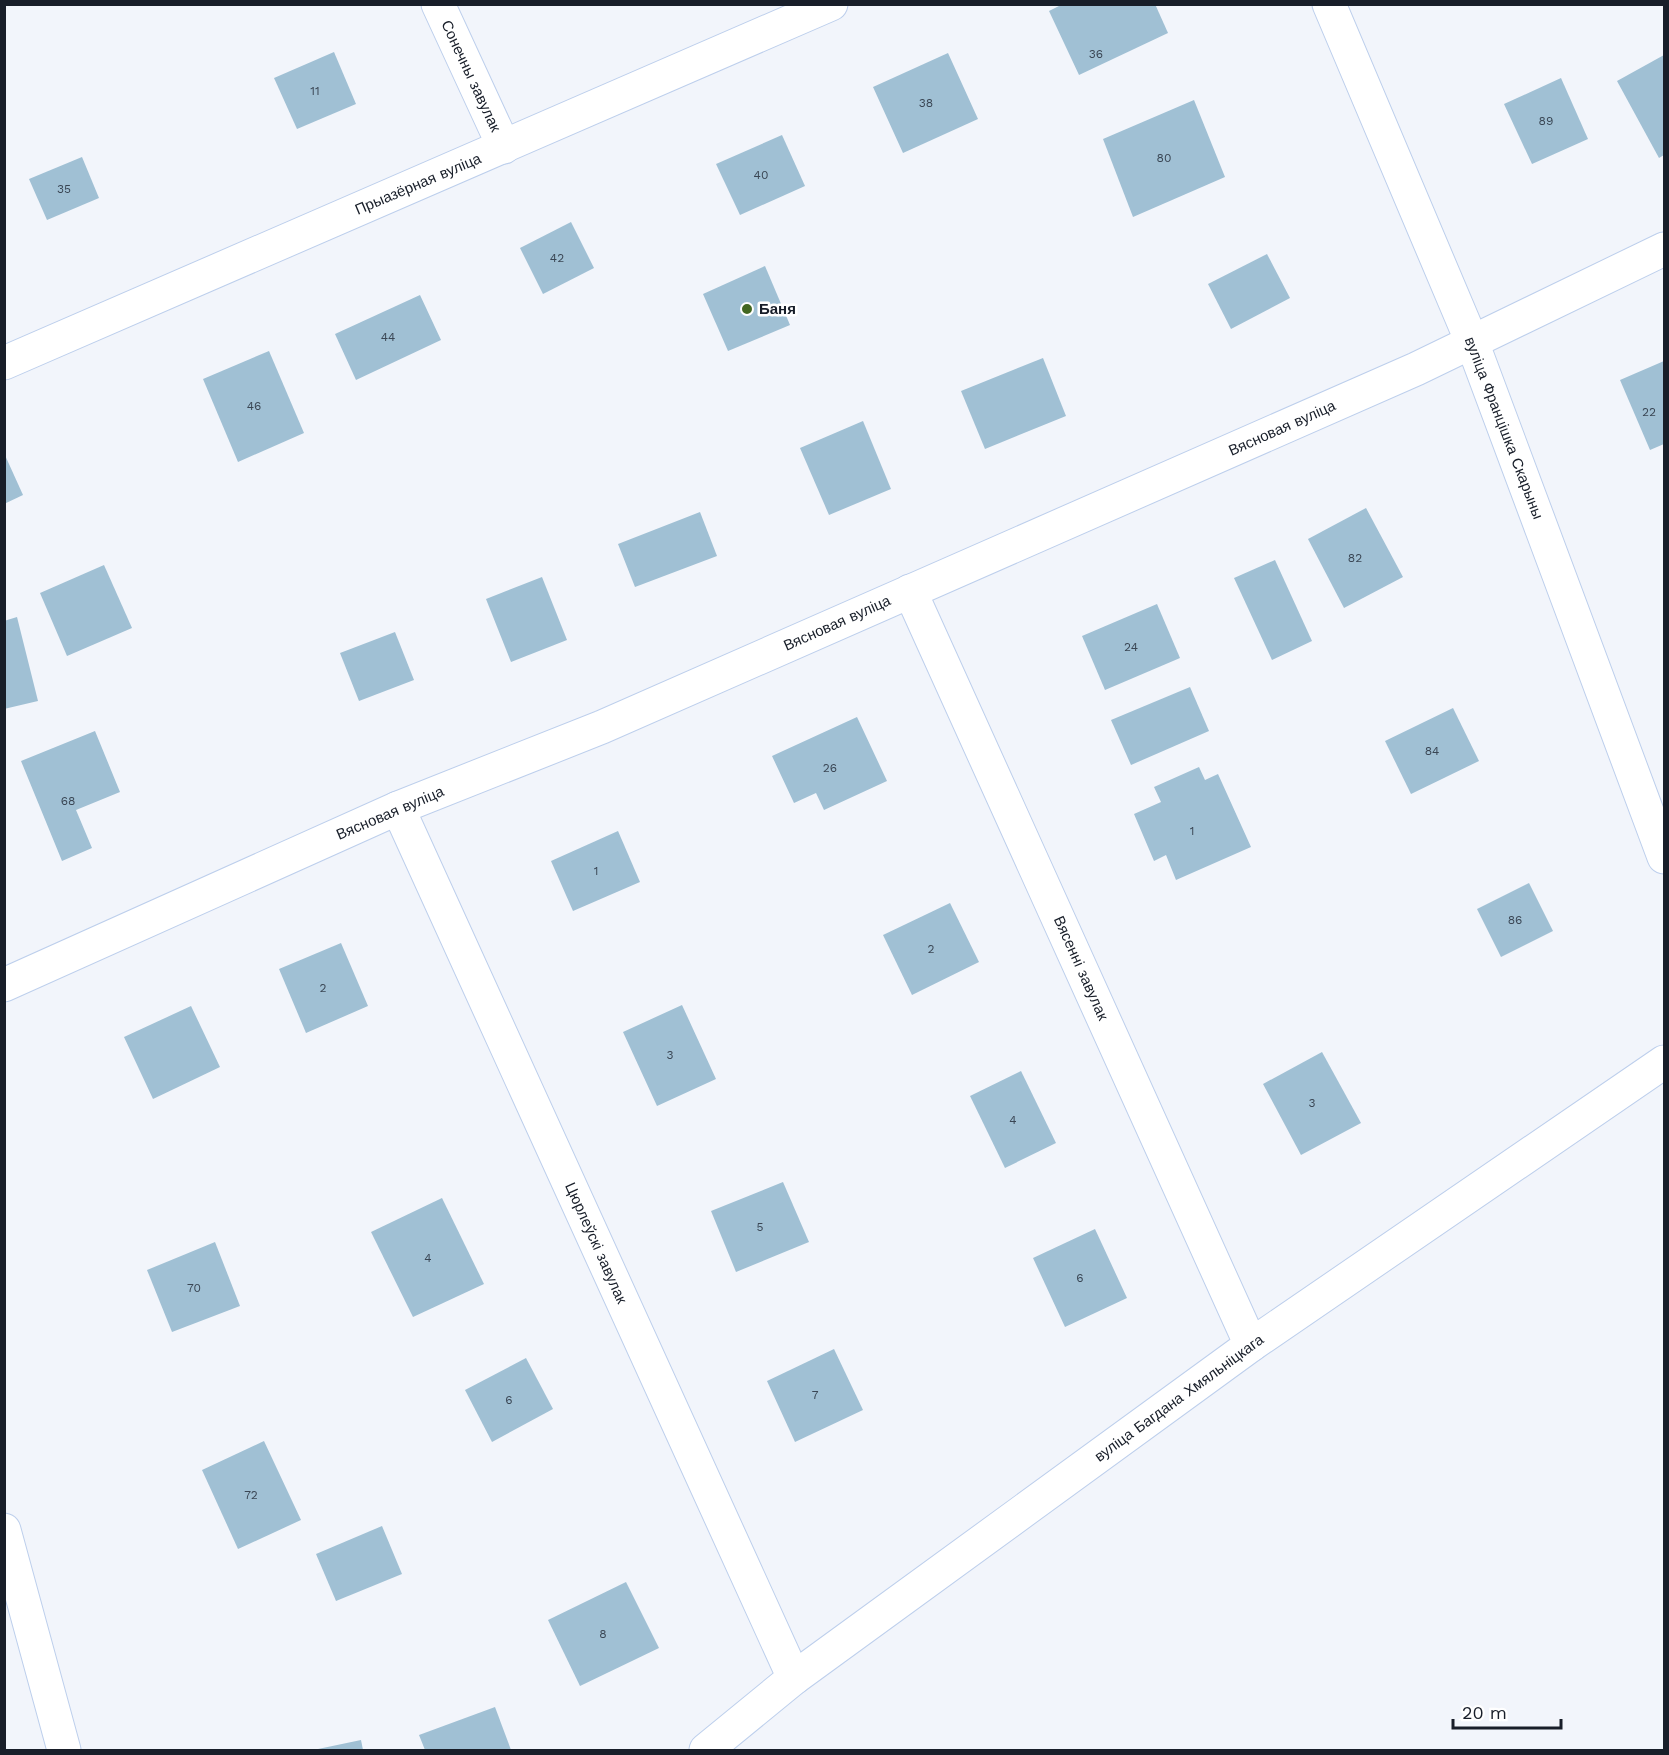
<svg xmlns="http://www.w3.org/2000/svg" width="1669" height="1755" font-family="'Work Sans',sans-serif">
<rect width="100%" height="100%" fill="#f2f5fb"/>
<!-- building -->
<g fill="#a0c0d4">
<path d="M1063 4H1155L1168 33 1079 75 1049 11Z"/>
<path d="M334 52 356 104 297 129 274 78Z"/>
<path d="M948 53 978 119 903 153 873 87Z"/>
<path d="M1664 55V155L1659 158 1617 81Z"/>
<path d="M1561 78 1588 139 1532 164 1504 104Z"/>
<path d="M1194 100 1225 177 1133 217 1103 139Z"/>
<path d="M782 135 805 186 740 215 716 164Z"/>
<path d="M82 157 99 198 47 220 29 179Z"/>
<path d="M571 222 594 268 543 294 520 248Z"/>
<path d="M1267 254 1290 298 1231 329 1208 284Z"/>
<path d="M765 266 790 325 728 351 703 294Z"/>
<path d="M420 295 441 340 356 380 335 334Z"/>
<path d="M269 351 304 433 238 462 203 379Z"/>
<path d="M1043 358 1066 416 985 449 961 391Z"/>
<path d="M1664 361V444L1650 450 1620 380Z"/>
<path d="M863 421 891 489 829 515 800 448Z"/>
<path d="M4 453 23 495 4 504Z"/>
<path d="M1366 508 1403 577 1344 608 1308 539Z"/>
<path d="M700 512 717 556 635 587 618 544Z"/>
<path d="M1275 560 1312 641 1272 660 1234 578Z"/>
<path d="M104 565 132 628 67 656 40 593Z"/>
<path d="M542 577 567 640 511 662 486 599Z"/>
<path d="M1157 604 1180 658 1105 690 1082 636Z"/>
<path d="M17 617 38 701 4 709V621Z"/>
<path d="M395 632 414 680 359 701 340 653Z"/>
<path d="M1190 687 1209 731 1131 765 1111 720Z"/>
<path d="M1453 708 1479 761 1411 794 1385 741Z"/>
<path d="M857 717 887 781 824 810 816 793 794 803 772 756Z"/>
<path d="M95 731 120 792 76 810 92 848 62 861 21 761Z"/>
<path d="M1199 767 1205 780 1218 774 1251 847 1176 880 1166 855 1154 861 1134 814 1161 802 1154 787Z"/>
<path d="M618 831 640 882 573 911 551 861Z"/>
<path d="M1529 883 1553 931 1501 957 1477 909Z"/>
<path d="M950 903 979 962 912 995 883 935Z"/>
<path d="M341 943 368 1006 306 1033 279 969Z"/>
<path d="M682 1005 716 1079 657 1106 623 1032Z"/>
<path d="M191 1006 220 1067 153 1099 124 1037Z"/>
<path d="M1322 1052 1361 1123 1301 1155 1263 1084Z"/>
<path d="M1021 1071 1056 1143 1005 1168 970 1096Z"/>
<path d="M783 1182 809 1242 736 1272 711 1211Z"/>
<path d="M442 1198 484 1284 413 1317 371 1232Z"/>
<path d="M1095 1229 1127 1298 1065 1327 1033 1258Z"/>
<path d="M215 1242 240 1306 172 1332 147 1270Z"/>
<path d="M834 1349 863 1410 795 1442 767 1381Z"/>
<path d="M526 1358 553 1409 492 1442 465 1390Z"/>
<path d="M264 1441 301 1520 238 1549 202 1470Z"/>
<path d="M382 1526 402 1574 336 1601 316 1554Z"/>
<path d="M626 1582 659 1648 580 1686 548 1620Z"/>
<path d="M495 1707 511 1750H425L419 1735Z"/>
<path d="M361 1740 363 1750H318V1749Z"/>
</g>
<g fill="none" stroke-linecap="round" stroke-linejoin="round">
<defs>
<g id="minor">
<path d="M438 4 504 147"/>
<path d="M1329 4 1472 342 1664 857"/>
<path d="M4 363 831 4"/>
<path d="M910 591 1251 1345"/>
<path d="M398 808 794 1678"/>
<path d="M4 985 398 808 602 727 1416 369 1664 249"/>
<path d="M4 1530 64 1750"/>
<path d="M706 1750 794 1678 1251 1345 1664 1062"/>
</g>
</defs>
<!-- minor casing -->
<use href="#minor" stroke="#bdcfec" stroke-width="35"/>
<!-- minor -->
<use href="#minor" stroke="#fff" stroke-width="33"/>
</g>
<!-- markers -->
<circle fill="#426721" stroke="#fff" stroke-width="2" cx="747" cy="309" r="6"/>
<g text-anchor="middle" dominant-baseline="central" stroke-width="5" stroke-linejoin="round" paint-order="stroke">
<!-- number labels -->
<g font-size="12" fill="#3a4654">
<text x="1096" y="54">36</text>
<text x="315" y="91">11</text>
<text x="926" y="103">38</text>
<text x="1546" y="121">89</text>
<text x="1164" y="158">80</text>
<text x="761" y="175">40</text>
<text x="64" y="189">35</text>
<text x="557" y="258">42</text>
<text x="388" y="337">44</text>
<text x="254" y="406">46</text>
<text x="1649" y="412">22</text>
<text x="1355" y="558">82</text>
<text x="1131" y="647">24</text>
<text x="1432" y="751">84</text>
<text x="830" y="768">26</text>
<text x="68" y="801">68</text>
<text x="1192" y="831">1</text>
<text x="596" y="871">1</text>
<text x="1515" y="920">86</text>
<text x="931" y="949">2</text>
<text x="323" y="988">2</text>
<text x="670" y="1055">3</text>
<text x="1312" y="1103">3</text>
<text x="1013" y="1120">4</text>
<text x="760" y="1227">5</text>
<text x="428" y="1258">4</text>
<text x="1080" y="1278">6</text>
<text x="194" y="1288">70</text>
<text x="815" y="1395">7</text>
<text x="509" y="1400">6</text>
<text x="251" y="1495">72</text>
<text x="603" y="1634">8</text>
</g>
<!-- street labels -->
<g font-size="15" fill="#181e29" stroke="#fff">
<text transform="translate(471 76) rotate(65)">Сонечны завулак</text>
<text transform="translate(418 184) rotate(-23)">Прыазёрная вуліца</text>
<text transform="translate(1282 428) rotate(-24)">Вясновая вуліца</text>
<text transform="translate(1504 428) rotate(69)">вуліца Францішка Скарыны</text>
<text transform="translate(837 623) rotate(-24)">Вясновая вуліца</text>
<text transform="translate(390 813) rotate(-23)">Вясновая вуліца</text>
<text transform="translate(1081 968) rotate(66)">Вясенні завулак</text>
<text transform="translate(596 1243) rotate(66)">Цюрлеўскі завулак</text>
<text transform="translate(1179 1398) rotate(-36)">вуліца Багдана Хмяльніцкага</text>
</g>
<!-- poi labels -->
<g font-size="15" font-weight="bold" fill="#181e29" stroke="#fff" text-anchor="start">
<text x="759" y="309">Баня</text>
</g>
</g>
<!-- border -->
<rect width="1669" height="1755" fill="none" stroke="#181e29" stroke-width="12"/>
<!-- scale -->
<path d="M1453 1719v9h108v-9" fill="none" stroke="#181e29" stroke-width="3"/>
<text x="1462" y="1719" font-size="18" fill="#181e29" stroke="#ffffff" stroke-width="4.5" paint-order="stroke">20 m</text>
</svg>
